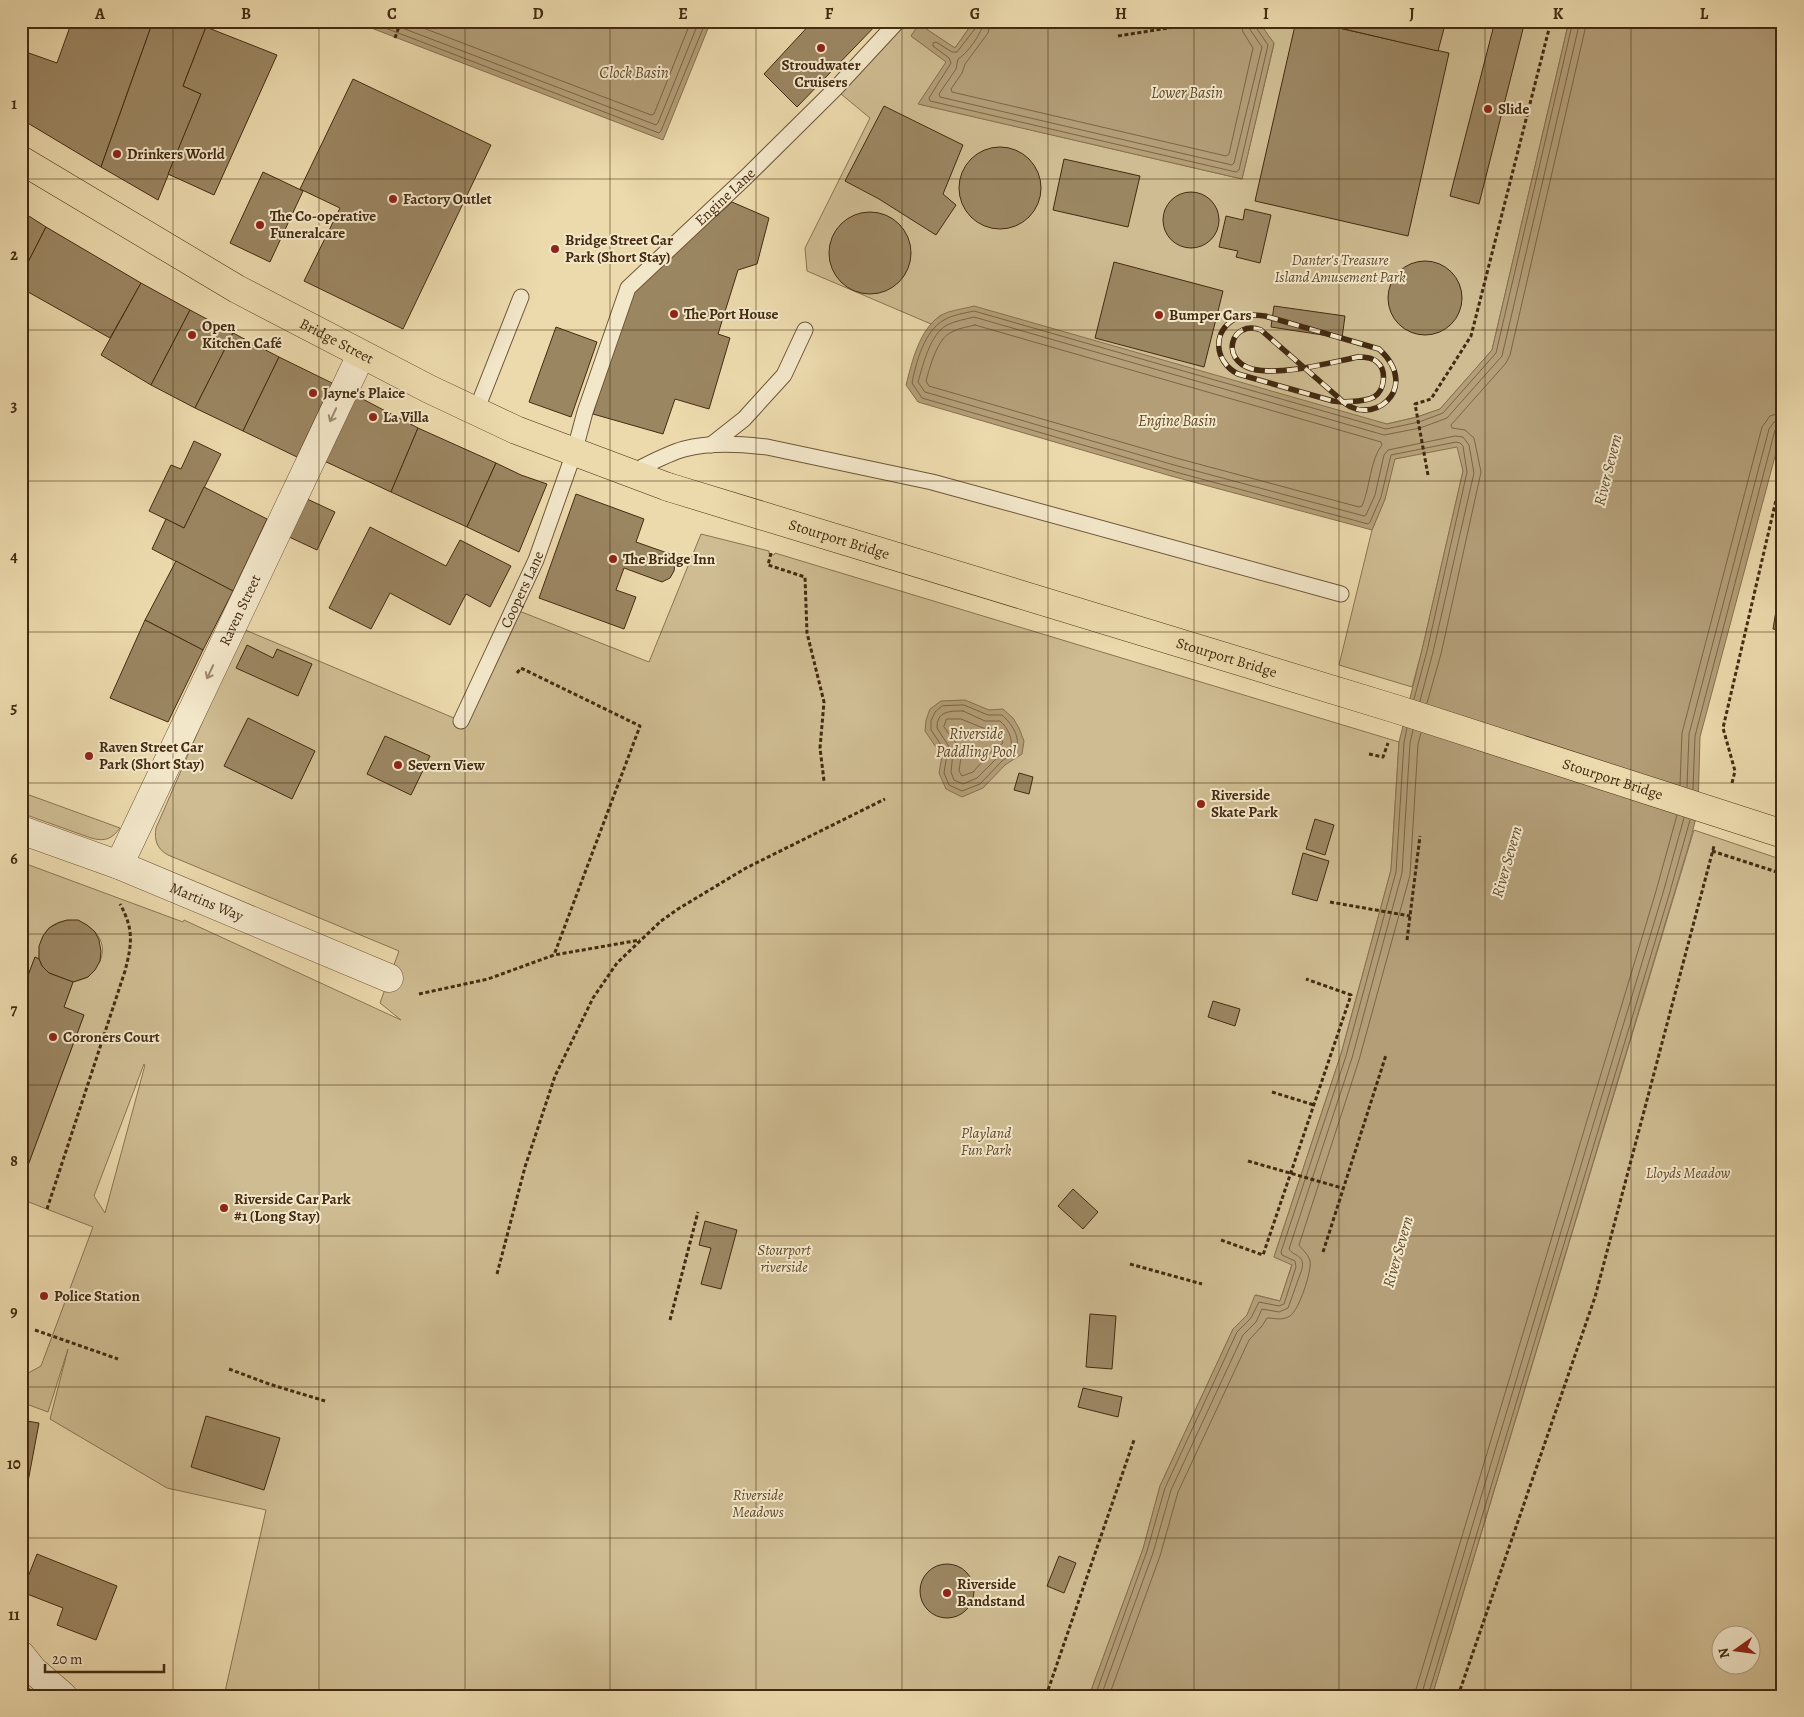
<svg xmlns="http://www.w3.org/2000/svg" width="1804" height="1717" font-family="Alegreya,serif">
<rect width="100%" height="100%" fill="#ecdaad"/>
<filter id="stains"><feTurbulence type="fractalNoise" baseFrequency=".004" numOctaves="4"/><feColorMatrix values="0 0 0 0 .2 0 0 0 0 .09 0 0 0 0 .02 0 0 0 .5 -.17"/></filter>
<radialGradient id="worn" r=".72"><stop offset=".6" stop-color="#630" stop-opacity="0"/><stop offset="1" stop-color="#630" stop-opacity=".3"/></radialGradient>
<!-- green -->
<g fill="#cfbc92" stroke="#8a7452" fill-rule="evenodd">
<path d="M898 21H974L955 48 919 25 911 36 947 62 919 104 1242 179 1274 44 1258 21H1569L1492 350 1440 409 1417 417 1387 424 941 315 931 324 807 271 805 248 870 118 835 89Z"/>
<path d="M1458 446 1463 471 1422 650 1412 687 1339 665 1372 530 1385 499 1394 459Z"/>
<path d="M701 534 769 551V554L774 555 775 553 1399 742 1391 870 1341 1054 1274 1257 1292 1264 1280 1301 1256 1295 1247 1315 1233 1329 1160 1486 1143 1549 1089 1696H224L266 1510 167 1488 50 1419 68 1349 48 1412 21 1402V1377L41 1366 93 1227 21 1199V1184L84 1015 64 1007 73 982C78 981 84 979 88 977 90 975 91 973 92 971 95 968 98 965 100 961 112 935 78 910 53 925 41 933 39 945 39 959L35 957 21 994V862L183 922 184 920 401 1020 380 1003 399 951 168 855C157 849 154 840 156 828L243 629 461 721 514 609 649 662ZM144 1064 145 1065 105 1213 94 1196Z"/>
<path d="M21 792 120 828C112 839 105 842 91 838L21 813Z"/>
<path d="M1694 830 1783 860V1696H1432ZM1722 1634H1752V1664H1722Z"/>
</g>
<!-- water -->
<g fill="#b39e78" stroke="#87704f">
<path d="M353 21H711L663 140Z"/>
<path d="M974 21H1258L1274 43 1242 179 918 104 946 62 911 36 919 24 955 48Z"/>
<path d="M1569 21H1783V420L1777 449 1700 737 1698 810 1690 841 1432 1696H1089L1143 1549 1160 1486 1233 1329 1247 1315 1255 1295 1280 1301 1292 1265 1274 1257 1341 1054 1391 870 1399 742 1422 650 1463 471 1457 447 1395 459 1385 499 1372 530 1171 476 918 402 906 385C912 362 919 330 940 316 949 310 964 309 974 306L1387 424 1417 417 1440 409 1492 350Z"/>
<path d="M965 700 989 710 1003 709 1013 718 1019 728 1024 741 1022 754 1005 765 983 788 962 797 946 789 939 773 942 756 925 731 926 720 930 709 941 701Z"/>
</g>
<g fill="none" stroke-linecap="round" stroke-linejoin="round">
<!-- shore -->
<g stroke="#7c6444" stroke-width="1">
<path d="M367 21 659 133 661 131 706 21"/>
<path d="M384 21 656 125 658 123 699 21"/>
<path d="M405 21 651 115 654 114 691 21"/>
<path d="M978 21 977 26 957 52H952L936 42 933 43V46L949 58 951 63 929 98 930 101 1236 172 1239 170 1268 45 1255 26 1254 21"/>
<path d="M984 21C983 32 967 54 958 59L956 69 939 94 940 97 1232 165 1234 163 1262 47 1249 28 1248 21"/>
<path d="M991 21 988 33 965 64 962 73 951 89 952 92 1226 156 1229 154 1253 48 1243 32 1240 21"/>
<path d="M975 325 1381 442 1382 445C1370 460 1370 488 1362 506L1359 507 1176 458 929 386 926 381C930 367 937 338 952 332 958 328 968 327 975 325Z"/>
<path d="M1414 699 1427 651 1467 472 1463 446 1460 443 1456 442 1391 455 1381 497 1370 522 1368 524 1172 471 922 398 912 383C916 363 924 331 944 320 952 315 965 313 974 311L1386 429 1419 422 1443 413 1496 353 1573 21"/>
<path d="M1420 701 1433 652 1474 473 1469 445 1463 437 1455 436 1388 450 1384 455 1375 495 1366 515 1364 516 1174 465 925 392 918 382C923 365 930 334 947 325 955 321 966 319 974 317L1384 435 1420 428 1447 418 1502 356 1580 21"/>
<path d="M1427 703 1441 654 1481 472 1474 438 1465 430 1452 428 1451 425 1506 363 1510 355 1587 21"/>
<path d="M964 705 988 715H1002C1012 724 1021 737 1016 751L1002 761 980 784 962 791 949 785 944 773 947 754 931 730V721L935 712 942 706Z"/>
<path d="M963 711 985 721H1000C1007 727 1013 738 1011 747L998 757 977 778 963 784 954 780 951 772 953 753 937 728C937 711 949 711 963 711Z"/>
<path d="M947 719H961L983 728 997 729 1003 743 992 751 973 772 962 776 959 771 961 757 960 749 944 727Z"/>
<path d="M1680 785 1682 733 1762 427 1770 416 1783 412"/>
<path d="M1687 787 1689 734 1769 429 1774 422 1783 420"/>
<path d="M1693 789 1695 736 1775 430 1778 427 1783 426"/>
<path d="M1095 1696 1147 1551 1165 1488 1237 1332 1251 1318 1259 1302 1279 1306 1284 1304 1296 1267 1295 1261 1282 1255 1281 1252 1346 1056 1396 872 1404 742 1407 728"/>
<path d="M1101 1696 1153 1553 1171 1490 1243 1335 1256 1322 1262 1309 1279 1312 1288 1308 1302 1269C1305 1254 1294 1257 1289 1249L1352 1058 1402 873 1410 743 1413 730"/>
<path d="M1109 1696 1160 1556 1178 1492 1249 1340 1262 1326 1267 1318C1275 1318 1282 1321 1290 1316 1299 1310 1312 1271 1310 1261 1308 1253 1302 1250 1299 1245L1359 1060 1410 875 1418 744 1421 733"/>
<path d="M1414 1696 1656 891 1677 815"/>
<path d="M1421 1696 1663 893 1684 818"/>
<path d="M1428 1696 1669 895 1690 820"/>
</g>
</g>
<!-- building -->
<g fill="#9b8662" stroke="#442b11">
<path d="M72 21H153L101 167 21 119V68L26 52 57 63Z"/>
<path d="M153 21H193L206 27 183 86 201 94 158 200 101 167Z"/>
<path d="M813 21H880L797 107 764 74Z"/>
<path d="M1296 21H1308L1449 53 1408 236 1255 201Z"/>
<path d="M1310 21H1446L1438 51Z"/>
<path d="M1495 21H1525L1479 204 1450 196Z"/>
<path d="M206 27 277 55 214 195 168 174 201 94 183 86Z"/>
<path d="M21 41 28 43 21 68Z"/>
<path d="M353 79 491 145 403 329 304 281 340 208 300 189Z"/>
<path d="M884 106 963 145 943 194 956 205 936 235 879 199 845 181Z"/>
<circle cx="1000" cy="188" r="41"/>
<path d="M1064 159 1140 176 1128 227 1053 210Z"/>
<path d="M263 172 303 191 270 262 230 243Z"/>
<circle cx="1191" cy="220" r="28"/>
<path d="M732 202 769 218 757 264 738 270 718 334 730 338 709 409 675 399 663 434 593 414 630 294Z"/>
<path d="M1245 209 1271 215 1260 263 1236 257 1238 251 1219 247 1226 216 1243 220Z"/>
<path d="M21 211 46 227 21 276Z"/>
<circle cx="870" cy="253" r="41"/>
<path d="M46 227 141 283 110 338 21 288V276Z"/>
<circle cx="1425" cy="298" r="37"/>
<path d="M1114 262 1223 291 1204 367 1095 338Z"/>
<path d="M141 283 190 310 151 385 101 355Z"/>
<path d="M1274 306 1345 316 1342 338 1271 327Z"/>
<path d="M190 310 233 333 195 408 151 385Z"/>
<path d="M556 327 597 342 571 417 529 402Z"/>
<path d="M233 333 279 357 243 431 195 408Z"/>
<path d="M279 357 332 383 297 457 243 431Z"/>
<path d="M353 394 418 428 391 492 322 460Z"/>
<path d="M418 428 496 463 467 527 391 492Z"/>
<path d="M194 441 221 454 184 528 149 511 171 465 181 469Z"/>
<path d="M496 463 521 475 547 484 519 552 467 527Z"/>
<path d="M204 487 267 519 233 591 152 549 166 519 184 528Z"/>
<path d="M576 494 644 519 636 542 673 555 675 563 674 571 670 578 662 582 624 568 616 590 636 597 624 629 539 598Z"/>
<path d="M305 498 335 512 317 550 287 536Z"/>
<path d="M370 527 446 566 460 540 511 566 490 607 466 594 450 625 390 593 371 629 329 608Z"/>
<path d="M176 561 233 591 203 650 145 620Z"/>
<path d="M1783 568V631L1773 629Z"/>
<path d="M145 620 203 650 168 722 110 698Z"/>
<path d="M247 645 273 658 277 649 312 664 298 696 236 668Z"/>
<path d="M248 718 315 751 292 799 224 766Z"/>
<path d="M385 736 430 756 411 795 367 774Z"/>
<path d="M1019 773 1033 777 1029 794 1014 790Z"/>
<path d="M1315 819 1334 825 1325 855 1306 849Z"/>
<path d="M1303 853 1329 861 1317 901 1292 894Z"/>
<path d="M67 920H78L87 925 95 932 99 940 101 951 100 961 95 970 88 977 73 982 49 973 42 966 39 959V946L43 936 49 928 58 923Z"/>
<path d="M35 957 39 959 42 966 49 973 73 982 64 1007 84 1015 21 1184V994Z"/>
<path d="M1213 1001 1240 1009 1235 1026 1208 1017Z"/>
<path d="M1073 1189 1098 1212 1083 1229 1058 1206Z"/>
<path d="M705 1221 737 1230 721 1289 701 1284 711 1248 699 1245Z"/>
<path d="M1090 1314 1116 1316 1112 1369 1086 1367Z"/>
<path d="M1083 1388 1122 1397 1118 1417 1078 1407Z"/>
<path d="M206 1416 280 1438 264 1490 191 1467Z"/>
<path d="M21 1420 39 1423 24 1503 21 1502Z"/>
<path d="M37 1554 117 1586 96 1640 57 1625 63 1608 22 1592Z"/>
<path d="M1059 1556 1076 1563 1064 1593 1047 1586Z"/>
<circle cx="947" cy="1591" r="27"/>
</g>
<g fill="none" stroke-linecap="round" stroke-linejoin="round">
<defs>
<g id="service">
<path d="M476 411 521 297"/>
<path d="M711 445 744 419 784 375 805 330"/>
<path d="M630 473C647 465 666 454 684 449 711 442 740 444 767 447L932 482 1341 594"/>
<path id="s1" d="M461 721 536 560 574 453 585 412 628 288 746 177 835 89 898 21"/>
<path d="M21 1693 26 1696"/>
</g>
<g id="minor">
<path id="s2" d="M21 830 119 865 389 978"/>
<path id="s3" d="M119 865 361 355"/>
<path d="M21 1655 33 1670 63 1696"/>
</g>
<g id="primary">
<path id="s4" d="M21 160 237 289 429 389 516 430 668 487"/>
</g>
</defs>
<!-- service casing -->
<use href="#service" stroke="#6e5738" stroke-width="17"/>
<!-- minor casing -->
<use href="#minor" stroke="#6e5738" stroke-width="29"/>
<!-- primary casing -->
<use href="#primary" stroke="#442b11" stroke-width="29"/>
<!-- path -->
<g stroke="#442b11" stroke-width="3" stroke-dasharray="4 2.5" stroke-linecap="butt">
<path d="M365 26 367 21"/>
<path d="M1118 36 1212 21"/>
<path d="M395 38 401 21"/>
<path d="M1428 475 1415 404 1431 399 1471 336 1551 21"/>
<path d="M771 553 768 565 805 577 807 633 824 702 820 748 824 781"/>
<path d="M517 673 521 668 640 726 554 955"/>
<path d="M1369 754 1383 757 1388 743"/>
<path d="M1732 783 1735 771 1723 728 1783 470"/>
<path d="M1712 851 1783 874"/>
<path d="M1330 902 1410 916"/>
<path d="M1407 940 1420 836"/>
<path d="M419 994 488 979 554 955 640 940"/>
<path d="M1272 1092 1314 1105"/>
<path d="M1248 1161 1342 1188"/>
<path d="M47 1209 125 971C132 944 134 929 120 904"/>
<path d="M1221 1240 1263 1255 1351 995 1306 979"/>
<path d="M1323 1252 1386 1055"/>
<path d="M1130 1264 1202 1284"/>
<path d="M497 1274 525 1167 555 1076 593 998 617 963 661 921 678 909 746 868 885 799"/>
<path d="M670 1320 698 1212"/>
<path d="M35 1330 118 1359"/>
<path d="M229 1369 269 1384 325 1401"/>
<path d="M1046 1696 1134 1440"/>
<path d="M1458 1696 1595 1297 1714 846"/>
</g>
<!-- service -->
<use href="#service" stroke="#f3e7ca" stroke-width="15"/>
<!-- minor -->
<use href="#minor" stroke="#f3e7ca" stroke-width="28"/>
<!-- primary -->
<use href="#primary" stroke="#ecdaad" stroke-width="28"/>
<defs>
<path id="rail" d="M1342 402C1353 401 1365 402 1374 397 1385 390 1387 370 1377 362 1372 357 1364 357 1358 357 1328 363 1282 376 1252 369 1219 360 1231 319 1261 330L1339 398C1368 431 1424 390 1379 349L1265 316C1255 315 1246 314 1237 318 1211 330 1214 362 1238 374L1333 401 1342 402"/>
</defs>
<!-- rail casing -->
<use href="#rail" stroke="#442b11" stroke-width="5.5"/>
<!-- rail -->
<use href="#rail" stroke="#f3e7ca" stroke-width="4" stroke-dasharray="11" stroke-linecap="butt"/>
<defs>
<g id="primary-bridge">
<path id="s5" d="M668 487 1396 709 1783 834"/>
</g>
</defs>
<!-- primary-bridge casing -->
<use href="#primary-bridge" stroke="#442b11" stroke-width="29" stroke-linecap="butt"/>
<!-- primary-bridge -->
<use href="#primary-bridge" stroke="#ecdaad" stroke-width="28"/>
</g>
<!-- one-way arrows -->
<defs><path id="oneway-shaft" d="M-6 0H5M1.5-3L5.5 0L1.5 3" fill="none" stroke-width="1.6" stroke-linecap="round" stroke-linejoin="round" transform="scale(1.25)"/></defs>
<g stroke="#9c896e">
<use href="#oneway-shaft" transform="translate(333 415) rotate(115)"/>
<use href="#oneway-shaft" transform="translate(210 672) rotate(115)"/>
</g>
<!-- grid -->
<path fill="none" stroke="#442b11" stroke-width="1" stroke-opacity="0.55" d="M173 21V1696M319 21V1696M465 21V1696M610 21V1696M756 21V1696M902 21V1696M1048 21V1696M1194 21V1696M1339 21V1696M1485 21V1696M1631 21V1696M21 179H1783M21 330H1783M21 481H1783M21 632H1783M21 783H1783M21 934H1783M21 1085H1783M21 1236H1783M21 1387H1783M21 1538H1783"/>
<!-- markers -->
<g fill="#8f2418" stroke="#f3e7ca" stroke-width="2">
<circle cx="821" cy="48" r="5"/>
<circle cx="1488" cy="109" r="5"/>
<circle cx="117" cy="154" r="5"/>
<circle cx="393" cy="199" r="5"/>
<circle cx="260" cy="225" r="5"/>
<circle cx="555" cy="249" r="5"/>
<circle cx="674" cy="314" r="5"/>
<circle cx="1159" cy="315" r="5"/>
<circle cx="192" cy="335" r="5"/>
<circle cx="313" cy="393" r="5"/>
<circle cx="373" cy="417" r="5"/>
<circle cx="613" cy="559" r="5"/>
<circle cx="89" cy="756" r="5"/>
<circle cx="398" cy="765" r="5"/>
<circle cx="1201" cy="804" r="5"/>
<circle cx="53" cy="1037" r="5"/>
<circle cx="224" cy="1208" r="5"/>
<circle cx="44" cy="1296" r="5"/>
<circle cx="947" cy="1593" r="5"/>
</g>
<g text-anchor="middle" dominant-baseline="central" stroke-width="4" stroke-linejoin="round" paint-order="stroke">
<!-- poi labels -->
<g font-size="15" font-weight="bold" fill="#442b11" stroke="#f3e7ca" text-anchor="start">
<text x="821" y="65" text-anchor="middle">Stroudwater<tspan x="821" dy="17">Cruisers</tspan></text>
<text x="1498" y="109">Slide</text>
<text x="127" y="154">Drinkers World</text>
<text x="403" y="199">Factory Outlet</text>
<text x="270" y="216">The Co-operative<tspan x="270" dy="17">Funeralcare</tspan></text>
<text x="565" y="240">Bridge Street Car<tspan x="565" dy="17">Park (Short Stay)</tspan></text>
<text x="684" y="314">The Port House</text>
<text x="1169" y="315">Bumper Cars</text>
<text x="202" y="326">Open<tspan x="202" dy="17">Kitchen Café</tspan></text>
<text x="323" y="393">Jayne's Plaice</text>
<text x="383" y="417">La Villa</text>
<text x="623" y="559">The Bridge Inn</text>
<text x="99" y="747">Raven Street Car<tspan x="99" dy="17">Park (Short Stay)</tspan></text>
<text x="408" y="765">Severn View</text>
<text x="1211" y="795">Riverside<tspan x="1211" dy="17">Skate Park</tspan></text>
<text x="63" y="1037">Coroners Court</text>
<text x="234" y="1199">Riverside Car Park<tspan x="234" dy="17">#1 (Long Stay)</tspan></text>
<text x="54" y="1296">Police Station</text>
<text x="957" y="1584">Riverside<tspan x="957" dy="17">Bandstand</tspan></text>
</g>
<!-- street labels -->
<g font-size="15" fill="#442b11" stroke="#f3e7ca">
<text stroke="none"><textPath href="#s1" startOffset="598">Engine Lane</textPath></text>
<text stroke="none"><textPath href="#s4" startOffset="364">Bridge Street</textPath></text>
<text stroke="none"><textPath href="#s5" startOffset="179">Stourport Bridge</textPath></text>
<text stroke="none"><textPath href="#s1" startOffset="145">Coopers Lane</textPath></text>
<text stroke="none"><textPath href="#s3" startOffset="282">Raven Street</textPath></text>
<text stroke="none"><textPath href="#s5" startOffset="584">Stourport Bridge</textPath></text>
<text stroke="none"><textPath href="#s5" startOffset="989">Stourport Bridge</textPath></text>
<text stroke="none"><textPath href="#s2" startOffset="199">Martins Way</textPath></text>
</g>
<!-- park labels -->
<g font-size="15" font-style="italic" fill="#60482b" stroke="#f3e7ca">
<text x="1340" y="260">Danter's Treasure<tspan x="1340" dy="17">Island Amusement Park</tspan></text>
<text x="986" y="1133">Playland<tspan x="986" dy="17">Fun Park</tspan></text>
<text x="1688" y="1173">Lloyds Meadow</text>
<text x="784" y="1250">Stourport<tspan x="784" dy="17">riverside</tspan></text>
<text x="758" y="1495">Riverside<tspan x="758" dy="17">Meadows</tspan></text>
</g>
<!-- water labels -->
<g font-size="16" font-style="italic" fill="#60482b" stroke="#f3e7ca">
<text x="634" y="73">Clock Basin</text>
<text x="1187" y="93">Lower Basin</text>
<text x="1177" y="421">Engine Basin</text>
<text transform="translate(1608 470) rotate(-76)">River Severn</text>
<text x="976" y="734">Riverside<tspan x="976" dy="18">Paddling Pool</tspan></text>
<text transform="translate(1507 862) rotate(-74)">River Severn</text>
<text transform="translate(1398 1252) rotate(-74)">River Severn</text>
</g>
</g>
<!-- margin -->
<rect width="1804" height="1717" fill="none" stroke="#ecdaad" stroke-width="55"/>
<!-- north arrow -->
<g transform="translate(1736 1650) rotate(256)"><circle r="24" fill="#f3e7ca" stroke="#ad9c80"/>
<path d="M0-4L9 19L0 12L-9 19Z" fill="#8f2418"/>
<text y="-8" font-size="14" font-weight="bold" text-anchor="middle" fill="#442b11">N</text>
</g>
<!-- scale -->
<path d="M45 1664v8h119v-8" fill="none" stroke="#442b11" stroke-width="2.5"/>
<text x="52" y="1664" font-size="15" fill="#442b11" stroke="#f3e7ca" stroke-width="4" paint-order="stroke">20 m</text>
<rect x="28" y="28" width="1748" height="1662" fill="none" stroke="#442b11" stroke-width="2"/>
<g font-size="16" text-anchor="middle" font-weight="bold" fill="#442b11">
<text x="100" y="19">A</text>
<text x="246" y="19">B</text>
<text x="392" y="19">C</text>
<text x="538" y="19">D</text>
<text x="683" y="19">E</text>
<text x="829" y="19">F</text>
<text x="975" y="19">G</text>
<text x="1121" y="19">H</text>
<text x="1266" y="19">I</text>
<text x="1412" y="19">J</text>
<text x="1558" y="19">K</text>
<text x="1704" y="19">L</text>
<text x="14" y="109">1</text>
<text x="14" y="260">2</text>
<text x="14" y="411">3</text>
<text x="14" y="562">4</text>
<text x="14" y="713">5</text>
<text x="14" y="864">6</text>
<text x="14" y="1015">7</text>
<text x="14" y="1166">8</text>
<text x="14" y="1317">9</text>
<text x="14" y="1469">10</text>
<text x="14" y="1620">11</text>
</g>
<rect width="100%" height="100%" filter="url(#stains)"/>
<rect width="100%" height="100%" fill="url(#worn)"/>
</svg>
